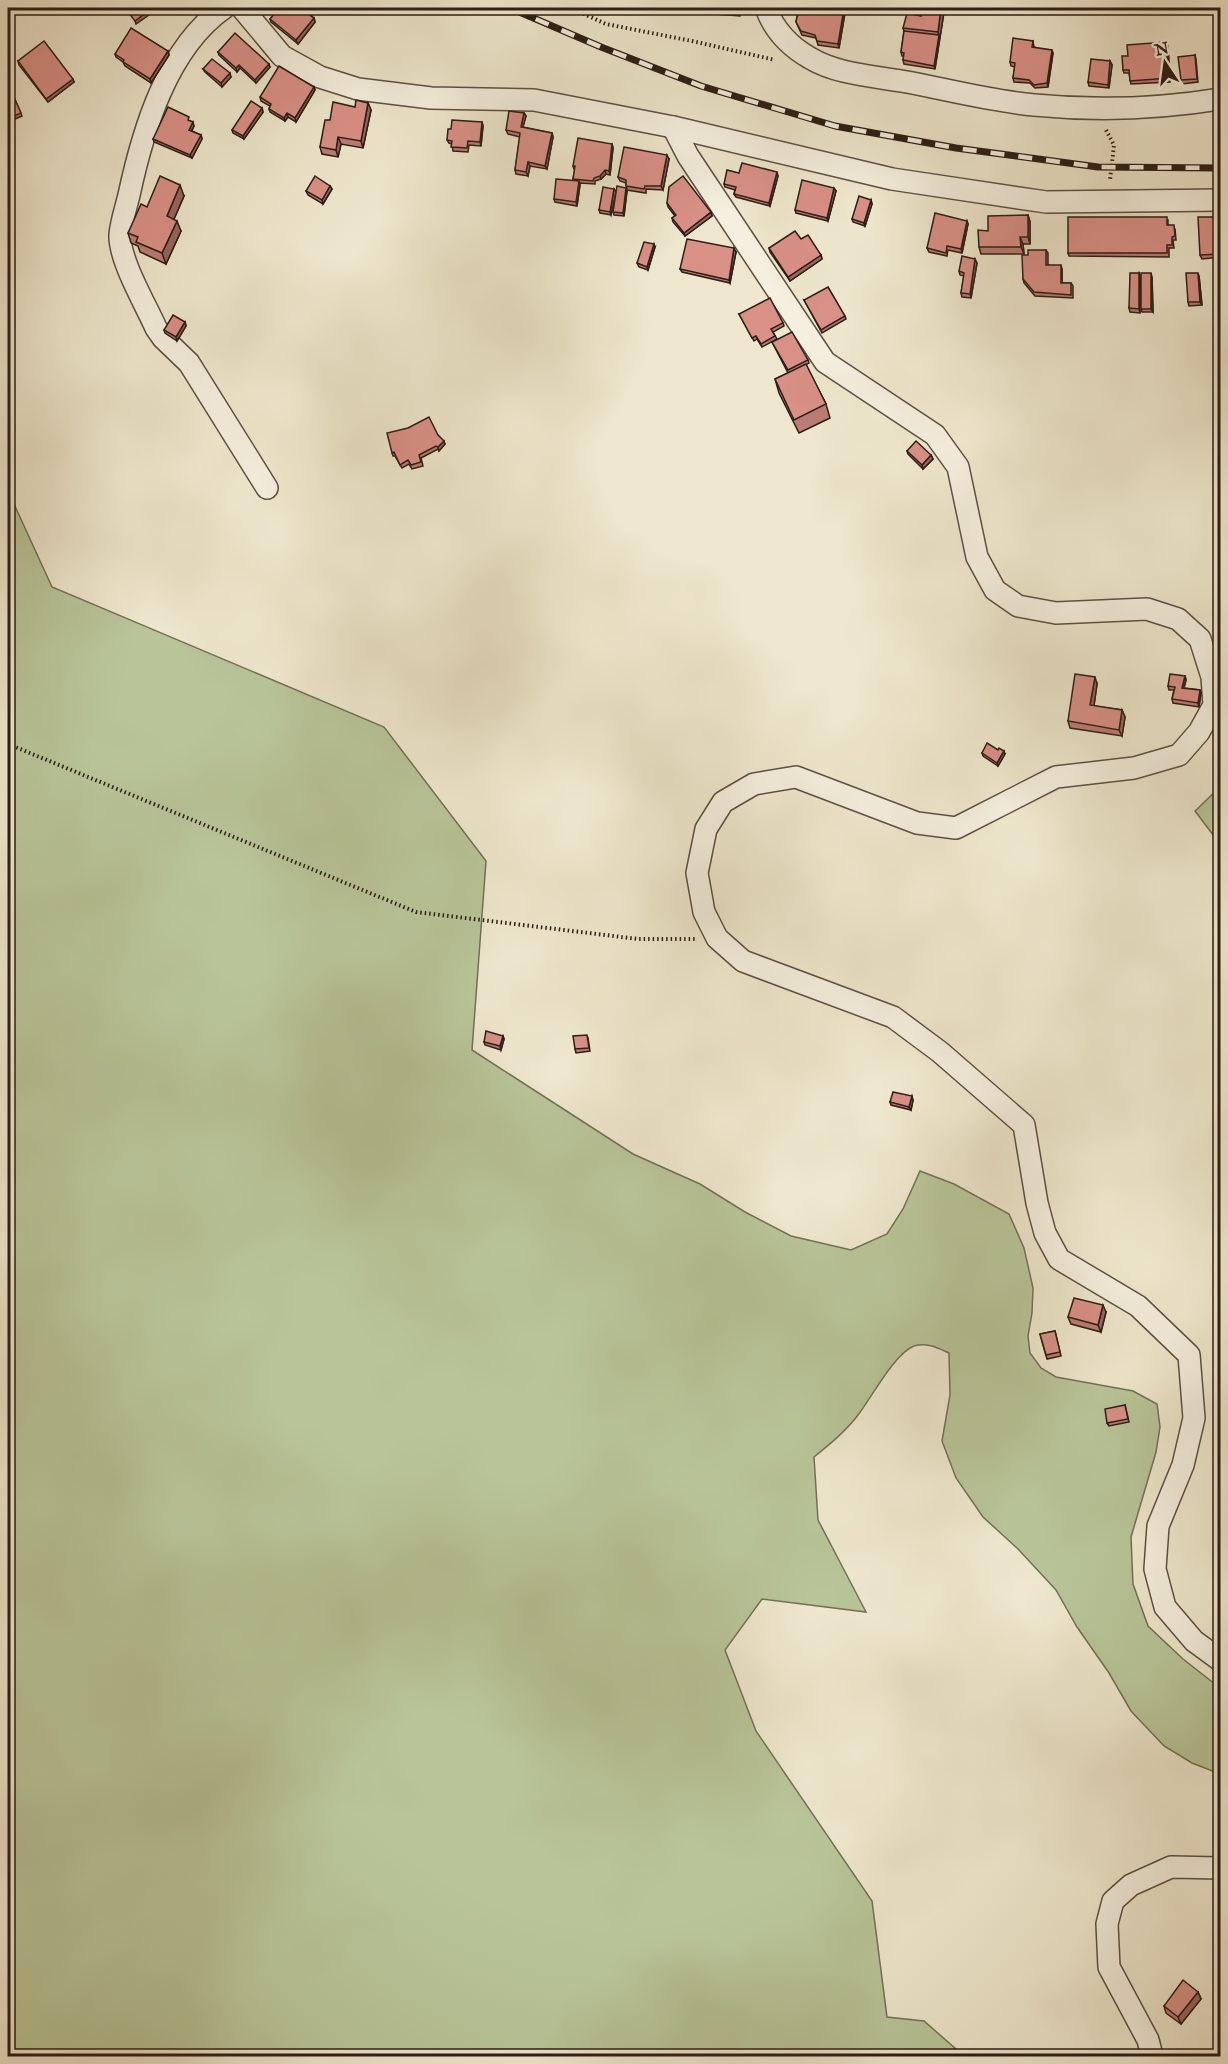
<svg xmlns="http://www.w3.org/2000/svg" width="1228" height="2064" font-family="'IM FELL English',serif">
<rect width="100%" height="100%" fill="#eee7cd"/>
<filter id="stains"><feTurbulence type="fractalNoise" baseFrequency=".00333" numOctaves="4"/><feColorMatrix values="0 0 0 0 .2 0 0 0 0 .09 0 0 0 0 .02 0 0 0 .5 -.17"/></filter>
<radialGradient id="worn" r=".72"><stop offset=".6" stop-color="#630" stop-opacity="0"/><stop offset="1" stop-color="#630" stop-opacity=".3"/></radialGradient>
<!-- green -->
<g fill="#b8c599" stroke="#727158" stroke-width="1.5">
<path d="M8 491 52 587 384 727 486 861 472 1050 633 1154 700 1184 745 1212 791 1236 851 1250 887 1234 903 1209 920 1171 954 1184 1009 1214 1024 1248 1033 1288 1032 1313 1028 1336 1030 1353 1041 1368 1056 1377 1133 1391 1157 1404 1160 1427 1156 1452 1131 1537 1133 1584 1148 1626 1183 1659 1220 1688V1774L1192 1763 1164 1746 1131 1711 1109 1673 1077 1627 1056 1590 1018 1549 983 1517 956 1478 942 1441 950 1395 949 1353C938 1348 927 1342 914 1346 895 1353 871 1398 858 1415 846 1431 830 1444 814 1457L818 1520 866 1612 762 1599 725 1650 756 1731 872 1901 887 2017 924 2021 964 2056H8Z"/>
<path d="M1220 787V844L1195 811Z"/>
</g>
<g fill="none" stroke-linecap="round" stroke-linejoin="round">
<defs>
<g id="street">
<path d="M224 8C167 48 143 130 129 195 126 208 121 222 120 235 119 260 146 305 156 328L163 338 189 363 267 488"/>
<path d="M242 8 282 56 320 77 358 89 431 98 534 100 673 127 892 179 1046 202 1220 200"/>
<path d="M766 8C774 30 789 46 810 58 838 75 876 76 907 82 949 90 991 101 1034 105 1096 111 1158 109 1220 99"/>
<path d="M673 127 688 156 825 362 935 435 958 467 977 557 995 590 1018 606 1056 613 1147 609 1178 619 1200 639 1212 677 1214 705 1199 732 1179 755 1134 768 1056 777 956 828 917 823 796 777 754 784 723 802 706 829 697 873 704 912 717 938 743 961 893 1017 940 1052 1024 1125 1037 1203 1045 1233 1059 1259 1138 1306 1189 1355 1194 1418 1183 1465 1158 1526 1155 1569 1165 1607 1194 1641 1220 1660"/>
<path d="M1152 2056 1148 2040 1109 1967 1107 1924 1113 1901 1131 1885 1171 1867 1220 1868"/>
</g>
</defs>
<!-- street casing -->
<use href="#street" stroke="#5c5044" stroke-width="24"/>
<!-- path -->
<g stroke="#2c1d16" stroke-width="4" stroke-dasharray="1.5 3" stroke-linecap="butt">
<path d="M571 8 606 24 692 41 775 60"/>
<path d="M1106 130 1114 145 1110 180"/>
<path d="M8 744 416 912 638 939H695"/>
</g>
<!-- street -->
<use href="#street" stroke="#f4efde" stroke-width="21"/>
<defs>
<path id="rail" d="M510 8 601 47 701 86 835 126 956 148 1098 167 1220 168"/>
</defs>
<!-- rail casing -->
<use href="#rail" stroke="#2c1d16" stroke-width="7"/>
<!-- rail -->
<use href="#rail" stroke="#f4efde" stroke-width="4.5" stroke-dasharray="14" stroke-linecap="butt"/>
</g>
<!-- wall -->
<g fill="#bb7c74" stroke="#2c1d16" stroke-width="1.5">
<path d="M740 8V16L702 13 701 10Z"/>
<path d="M796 8H838L844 9 845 13 839 48 818 45 816 38 802 35 796 22 799 8Z"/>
<path d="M922 8H942L944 12 935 69 904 64 903 60 904 56H902L901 52 904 31 903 28 921 16Z"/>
<path d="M315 11 311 16 314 18 315 22 298 44 271 22 270 19Z"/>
<path d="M1033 41 1034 47 1053 53 1048 87 1035 88 1030 83 1014 82 1013 78 1015 67 1011 66 1010 62Z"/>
<path d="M1166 42 1168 46 1170 82 1131 84 1129 73H1124L1123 70 1128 56Z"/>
<path d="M168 51 169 55 151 83 125 66 123 62 116 57 115 54Z"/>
<path d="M218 52 270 67 256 83 240 68 237 72 219 55Z"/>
<path d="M1195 55 1196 59 1198 82 1182 84 1181 80Z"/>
<path d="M18 61 74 82 48 102 19 65Z"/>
<path d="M1110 61 1112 65 1109 88 1089 86 1088 82Z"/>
<path d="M203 69 231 77 222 87 205 72Z"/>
<path d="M9 86 22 116 8 122V87Z"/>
<path d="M314 87 315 90 296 122 288 117 285 121 270 112 269 109 270 106 261 101 260 97Z"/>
<path d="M368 103 371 110 363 148 341 144 338 157 322 154 320 147 330 120 355 107Z"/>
<path d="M262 108 263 112 244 139 233 133 232 130Z"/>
<path d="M524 113 526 116 523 127 552 133 553 137 547 169 530 166 528 176 516 174 515 170 520 137 508 134 506 130Z"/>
<path d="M190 121 194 126 192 131 201 135 202 139 192 158 154 142 153 139Z"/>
<path d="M482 122 483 126 481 146 469 145 468 152 453 151 452 144 449 143 447 140 451 129Z"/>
<path d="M612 144 613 148 610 175 606 174 601 179 595 181V184L580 183V185L577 206 555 202 554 199 574 181 573 179 575 169H574L573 166Z"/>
<path d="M669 159 663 190 646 189V193L627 190 626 183 620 181 618 177Z"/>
<path d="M739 173 778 176 770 206 736 197 734 194 735 190 725 187 724 184Z"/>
<path d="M330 186 332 189 323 204 308 195 306 191Z"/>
<path d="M614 189 616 192 611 215 600 213 599 210Z"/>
<path d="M627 191 624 216 614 215 613 212Z"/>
<path d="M836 191 828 221 796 213 795 210Z"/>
<path d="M184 196 174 219 181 231 166 264 140 252 138 246 131 243 128 233 147 207Z"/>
<path d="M871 200 872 204 865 226 853 222 852 219Z"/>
<path d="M667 203 711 212 712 216 685 236 673 222 672 218 675 216 668 207Z"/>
<path d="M1028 215 1030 222V244H1023L1024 254H981L979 247 988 231Z"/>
<path d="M1221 217V257L1202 259 1200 255Z"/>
<path d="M1168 220V225L1175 229 1176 240H1173L1174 248H1169V257L1069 256 1068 253Z"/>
<path d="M967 221 968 224 962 253 948 250 947 256 929 252 927 248Z"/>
<path d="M801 239 821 255 822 259 790 281 770 252 769 248Z"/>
<path d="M655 247 648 270 639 267 637 263Z"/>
<path d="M1046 250 1048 253V265L1062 269V283H1071L1073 286V298L1035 296 1024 283 1023 279 1028 255Z"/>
<path d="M736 252 730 283 682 272 680 269Z"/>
<path d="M975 259 977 263 971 298 962 297 961 293 964 276 960 275 959 271Z"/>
<path d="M1139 273 1140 276V313L1130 312 1129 308Z"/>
<path d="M1199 276 1202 305 1189 306 1188 302Z"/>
<path d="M1152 277 1153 312H1142L1141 309Z"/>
<path d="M804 300 845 316 846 319 822 333Z"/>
<path d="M739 314 783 323 784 326 773 332 777 339 762 347 757 339 754 341Z"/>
<path d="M185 322 186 326 177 341 165 333 164 330Z"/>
<path d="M772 342 808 360 809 363 806 365 826 404 830 418 799 433 779 393 775 379 788 373Z"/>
<path d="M438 435 445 444 439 451 438 449 421 458 423 466 412 469 409 464 402 468 395 456H393L392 453Z"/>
<path d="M907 451 931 455 933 459 923 469 908 454Z"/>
<path d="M1185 676 1186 680 1184 688 1200 690 1201 693 1199 707 1173 703 1172 699 1174 690H1169L1168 686Z"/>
<path d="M1097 684 1094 706 1122 710 1125 717 1122 736 1070 728 1068 721Z"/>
<path d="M982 753 1005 754 998 766 983 756Z"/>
<path d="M1221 899V916L1218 914 1214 904Z"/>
<path d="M503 1036 504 1039 501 1050 485 1045 484 1042Z"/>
<path d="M588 1038 590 1051 576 1053 575 1049Z"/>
<path d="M913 1100 911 1110 891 1105 890 1102Z"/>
<path d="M1106 1312 1101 1332 1071 1324 1068 1317Z"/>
<path d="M1055 1331 1061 1356 1047 1359 1040 1334Z"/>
<path d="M1125 1405 1129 1422 1109 1426 1107 1423Z"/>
<path d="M1198 1992 1201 1999 1181 2024 1166 2013 1164 2006Z"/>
</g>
<!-- shaded-wall -->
<g fill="#98655e" stroke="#2c1d16" stroke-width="1.5">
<path d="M313 8 315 11 309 18 308 14Z"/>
<path d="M941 8H942L944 12 935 69 934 66 939 35 938 32Z"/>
<path d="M844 9 845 13 839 48 838 44Z"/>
<path d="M148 11 149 15 136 24 135 21Z"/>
<path d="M314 18 315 22 298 44 296 40Z"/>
<path d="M1166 42 1168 46 1170 82 1169 78Z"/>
<path d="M1052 50 1053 53 1048 87 1047 83Z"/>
<path d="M168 51 169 55 151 83 150 79Z"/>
<path d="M1110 61 1112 65 1109 88 1108 85Z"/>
<path d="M269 64 270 67 256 83 255 80Z"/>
<path d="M239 65 240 68 237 72 236 68Z"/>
<path d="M230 73 231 77 222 87 221 83Z"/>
<path d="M73 79 74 82 48 102 46 99Z"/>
<path d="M314 87 315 90 296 122 295 118Z"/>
<path d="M368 103 371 110 363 148 361 141Z"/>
<path d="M262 108 263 112 244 139 243 136Z"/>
<path d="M287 113 288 117 285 121 284 118Z"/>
<path d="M524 113 526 116 522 130 521 127Z"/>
<path d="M193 122 194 126 190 133 189 130Z"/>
<path d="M482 122 483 126 481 146 480 142Z"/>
<path d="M552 133 553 137 547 169 545 166Z"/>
<path d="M201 135 202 139 192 158 190 155Z"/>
<path d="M338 137 341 144 338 157 336 150Z"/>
<path d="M612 144 613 148 610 175 609 171Z"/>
<path d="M667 155 669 159 663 190 661 186Z"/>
<path d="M528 162 530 166 528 176 526 172Z"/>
<path d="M605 170 606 174 601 179 600 176Z"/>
<path d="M777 172 778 176 770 206 769 203Z"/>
<path d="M579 181 580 185 577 206 576 202Z"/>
<path d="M180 185 184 196 171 226 167 216Z"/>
<path d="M330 186 332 189 323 204 322 200Z"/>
<path d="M626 188 627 191 624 216 623 213Z"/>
<path d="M834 188 836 191 828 221 827 218Z"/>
<path d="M614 189 616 192 611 215 610 212Z"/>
<path d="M871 200 872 204 865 226 864 223Z"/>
<path d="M711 212 712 216 685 236 684 233Z"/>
<path d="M1028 215 1030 222V244L1028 237Z"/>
<path d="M177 221 181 231 166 264 162 253Z"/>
<path d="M967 221 968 224 962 253 961 249Z"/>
<path d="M1020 237 1023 244 1024 254 1021 247Z"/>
<path d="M654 244 655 247 648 270 647 267Z"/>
<path d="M734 248 736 252 730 283 729 280Z"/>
<path d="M821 255 822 259 790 281 788 277Z"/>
<path d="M975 259 977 263 971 298 970 294Z"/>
<path d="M1061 265 1062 269V286L1061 283Z"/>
<path d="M1139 273 1140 276V313L1139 309Z"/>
<path d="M1151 273 1152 277 1153 312 1151 309Z"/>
<path d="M1198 273 1199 276 1202 305 1200 302Z"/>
<path d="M185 322 186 326 177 341 176 337Z"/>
<path d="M444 441 445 444 439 451 438 447Z"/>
<path d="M931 455 933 459 923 469 922 465Z"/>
<path d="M1185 676 1186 680 1183 691 1182 688Z"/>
<path d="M1095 677 1097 684 1093 712 1090 705Z"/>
<path d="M1200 690 1201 693 1199 707 1198 703Z"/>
<path d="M1122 710 1125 717 1122 736 1119 730Z"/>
<path d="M1004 751 1005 754 998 766 997 763Z"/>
<path d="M503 1036 504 1039 501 1050 500 1046Z"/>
<path d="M912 1096 913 1100 911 1110 909 1107Z"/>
<path d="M1103 1305 1106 1312 1101 1332 1098 1325Z"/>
<path d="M1198 1992 1201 1999 1181 2024 1178 2017Z"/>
</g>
<!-- building -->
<g fill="#d99087" stroke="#2c1d16" stroke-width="1.5">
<path d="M125 8H145L148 11 135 21Z"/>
<path d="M279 8H313L308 14 314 18 296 40 270 19Z"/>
<path d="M701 8H739L738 13 701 10Z"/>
<path d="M799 8H836L844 9 838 44 817 41 815 35 801 31 796 22Z"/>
<path d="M922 8H941L938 32 903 28 907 13 921 16Z"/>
<path d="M131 28 168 51 150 79 123 62 124 60 115 54Z"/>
<path d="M904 31 939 35 934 66 903 60 904 53 901 52Z"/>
<path d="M235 33 269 64 255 80 239 65 236 68 218 52Z"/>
<path d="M1013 38 1033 41 1032 47 1052 50 1047 83 1034 85 1029 80 1013 78 1015 63 1010 62Z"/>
<path d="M44 41 73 79 46 99 18 61Z"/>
<path d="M1166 42 1169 78 1130 81 1129 70H1123L1122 56H1128L1127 45Z"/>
<path d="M1218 54H1221V65Z"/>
<path d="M1195 55 1197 79 1181 80 1178 57Z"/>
<path d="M212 59 230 73 221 83 203 69Z"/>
<path d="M1091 59 1110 61 1108 85 1088 82Z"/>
<path d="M279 66 314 87 295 118 287 113 284 118 269 109 271 104 260 97Z"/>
<path d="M9 86 21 113 8 119V87Z"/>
<path d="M356 100 368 103 361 141 338 137 336 150 320 147 325 120H330L333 102 355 107Z"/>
<path d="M251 101 262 108 243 136 232 130Z"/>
<path d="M168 107 189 117 188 120 193 122 189 130 201 135 190 155 153 139Z"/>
<path d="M509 111 524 113 521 127 552 133 545 166 528 162 526 172 515 170 520 133 506 130Z"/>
<path d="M452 120 482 122 480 142 468 141 467 148 451 147 452 141 447 140 448 129H451Z"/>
<path d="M578 138 612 144 609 171 605 170 600 176 594 178 593 181 573 179 575 166H573Z"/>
<path d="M624 147 667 155 661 186H645L644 189 626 186V180L618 177Z"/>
<path d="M742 163 777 172 769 203 734 194 736 187 724 184 727 170 739 173Z"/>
<path d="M160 176 180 185 167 216 177 221 162 253 136 242 138 237 128 233 141 204 147 207Z"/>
<path d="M315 176 330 186 322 200 306 191Z"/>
<path d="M683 176 711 212 684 233 672 218 676 215 667 203 669 187Z"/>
<path d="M556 179 579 181 576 202 554 199Z"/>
<path d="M802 180 834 188 827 218 795 210Z"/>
<path d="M617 186 626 188 623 213 613 212Z"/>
<path d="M603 187 614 189 610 212 599 210Z"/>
<path d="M859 196 871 200 864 223 852 219Z"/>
<path d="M935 213 967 221 961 249 947 246 946 253 927 248Z"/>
<path d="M1028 215V237H1020L1021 247H979L978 230 988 231V216Z"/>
<path d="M1068 217H1167V225H1174L1175 236 1172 237V245H1167V253H1068Z"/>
<path d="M1198 217H1221V254L1200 255Z"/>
<path d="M795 231 801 239 808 235 821 255 788 277 769 248Z"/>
<path d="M687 239 734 248 729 280 680 269Z"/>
<path d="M644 242 654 244 647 267 637 263Z"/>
<path d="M1028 250H1046V265H1061V283H1071V295L1034 292 1023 279 1022 255H1028Z"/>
<path d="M962 256 975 259 970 294 961 293 964 273 959 271Z"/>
<path d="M1130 273H1139V309L1129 308Z"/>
<rect x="1141" y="273" width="10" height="36"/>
<path d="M1186 273H1198L1200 302H1188Z"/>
<path d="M828 287 845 316 821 330 804 300Z"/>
<path d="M770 298 783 323 771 329 775 336 761 344 756 336 752 338 739 314Z"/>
<path d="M173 315 185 322 176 337 164 330Z"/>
<path d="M792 332 808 360 788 370 772 342Z"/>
<path d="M806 364 826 404 794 420 775 379Z"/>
<path d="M429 417 438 435 444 441 438 447 436 446 419 455 421 462 411 465 408 460 400 465 394 452 392 453 387 433 408 428Z"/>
<path d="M916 441 931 455 922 465 907 451Z"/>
<path d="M1075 674 1095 677 1090 705 1122 710 1119 730 1068 721Z"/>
<path d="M1170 674 1185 676 1182 688 1200 690 1198 703 1172 699 1175 687 1168 686Z"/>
<path d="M987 743 998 750 999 748 1004 751 997 763 982 753Z"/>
<path d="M1220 898 1221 899V910L1214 904Z"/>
<path d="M486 1031 503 1036 500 1046 484 1042Z"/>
<path d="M587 1035 589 1048 575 1049 573 1036Z"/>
<path d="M893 1092 912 1096 909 1107 890 1102Z"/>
<path d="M1074 1298 1103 1305 1098 1325 1068 1317Z"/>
<path d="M1055 1331 1060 1352 1046 1355 1040 1334Z"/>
<path d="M1125 1405 1128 1419 1107 1423 1105 1409Z"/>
<path d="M1183 1980 1198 1992 1178 2017 1164 2006Z"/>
</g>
<!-- margin -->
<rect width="1228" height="2064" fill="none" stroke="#eee7cd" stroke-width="30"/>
<rect x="9" y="9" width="1210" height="2046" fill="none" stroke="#2c1d16" stroke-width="3"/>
<rect x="15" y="15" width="1198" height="2034" fill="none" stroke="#2c1d16" stroke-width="1.5"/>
<!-- north arrow -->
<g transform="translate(1165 63) rotate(347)" stroke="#f4efde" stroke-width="4.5" paint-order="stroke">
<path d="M0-4.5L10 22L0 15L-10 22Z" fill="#2c1d16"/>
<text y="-9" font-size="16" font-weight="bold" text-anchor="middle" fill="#2c1d16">N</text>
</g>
<rect width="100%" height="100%" filter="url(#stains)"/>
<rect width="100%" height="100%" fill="url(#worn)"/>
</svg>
